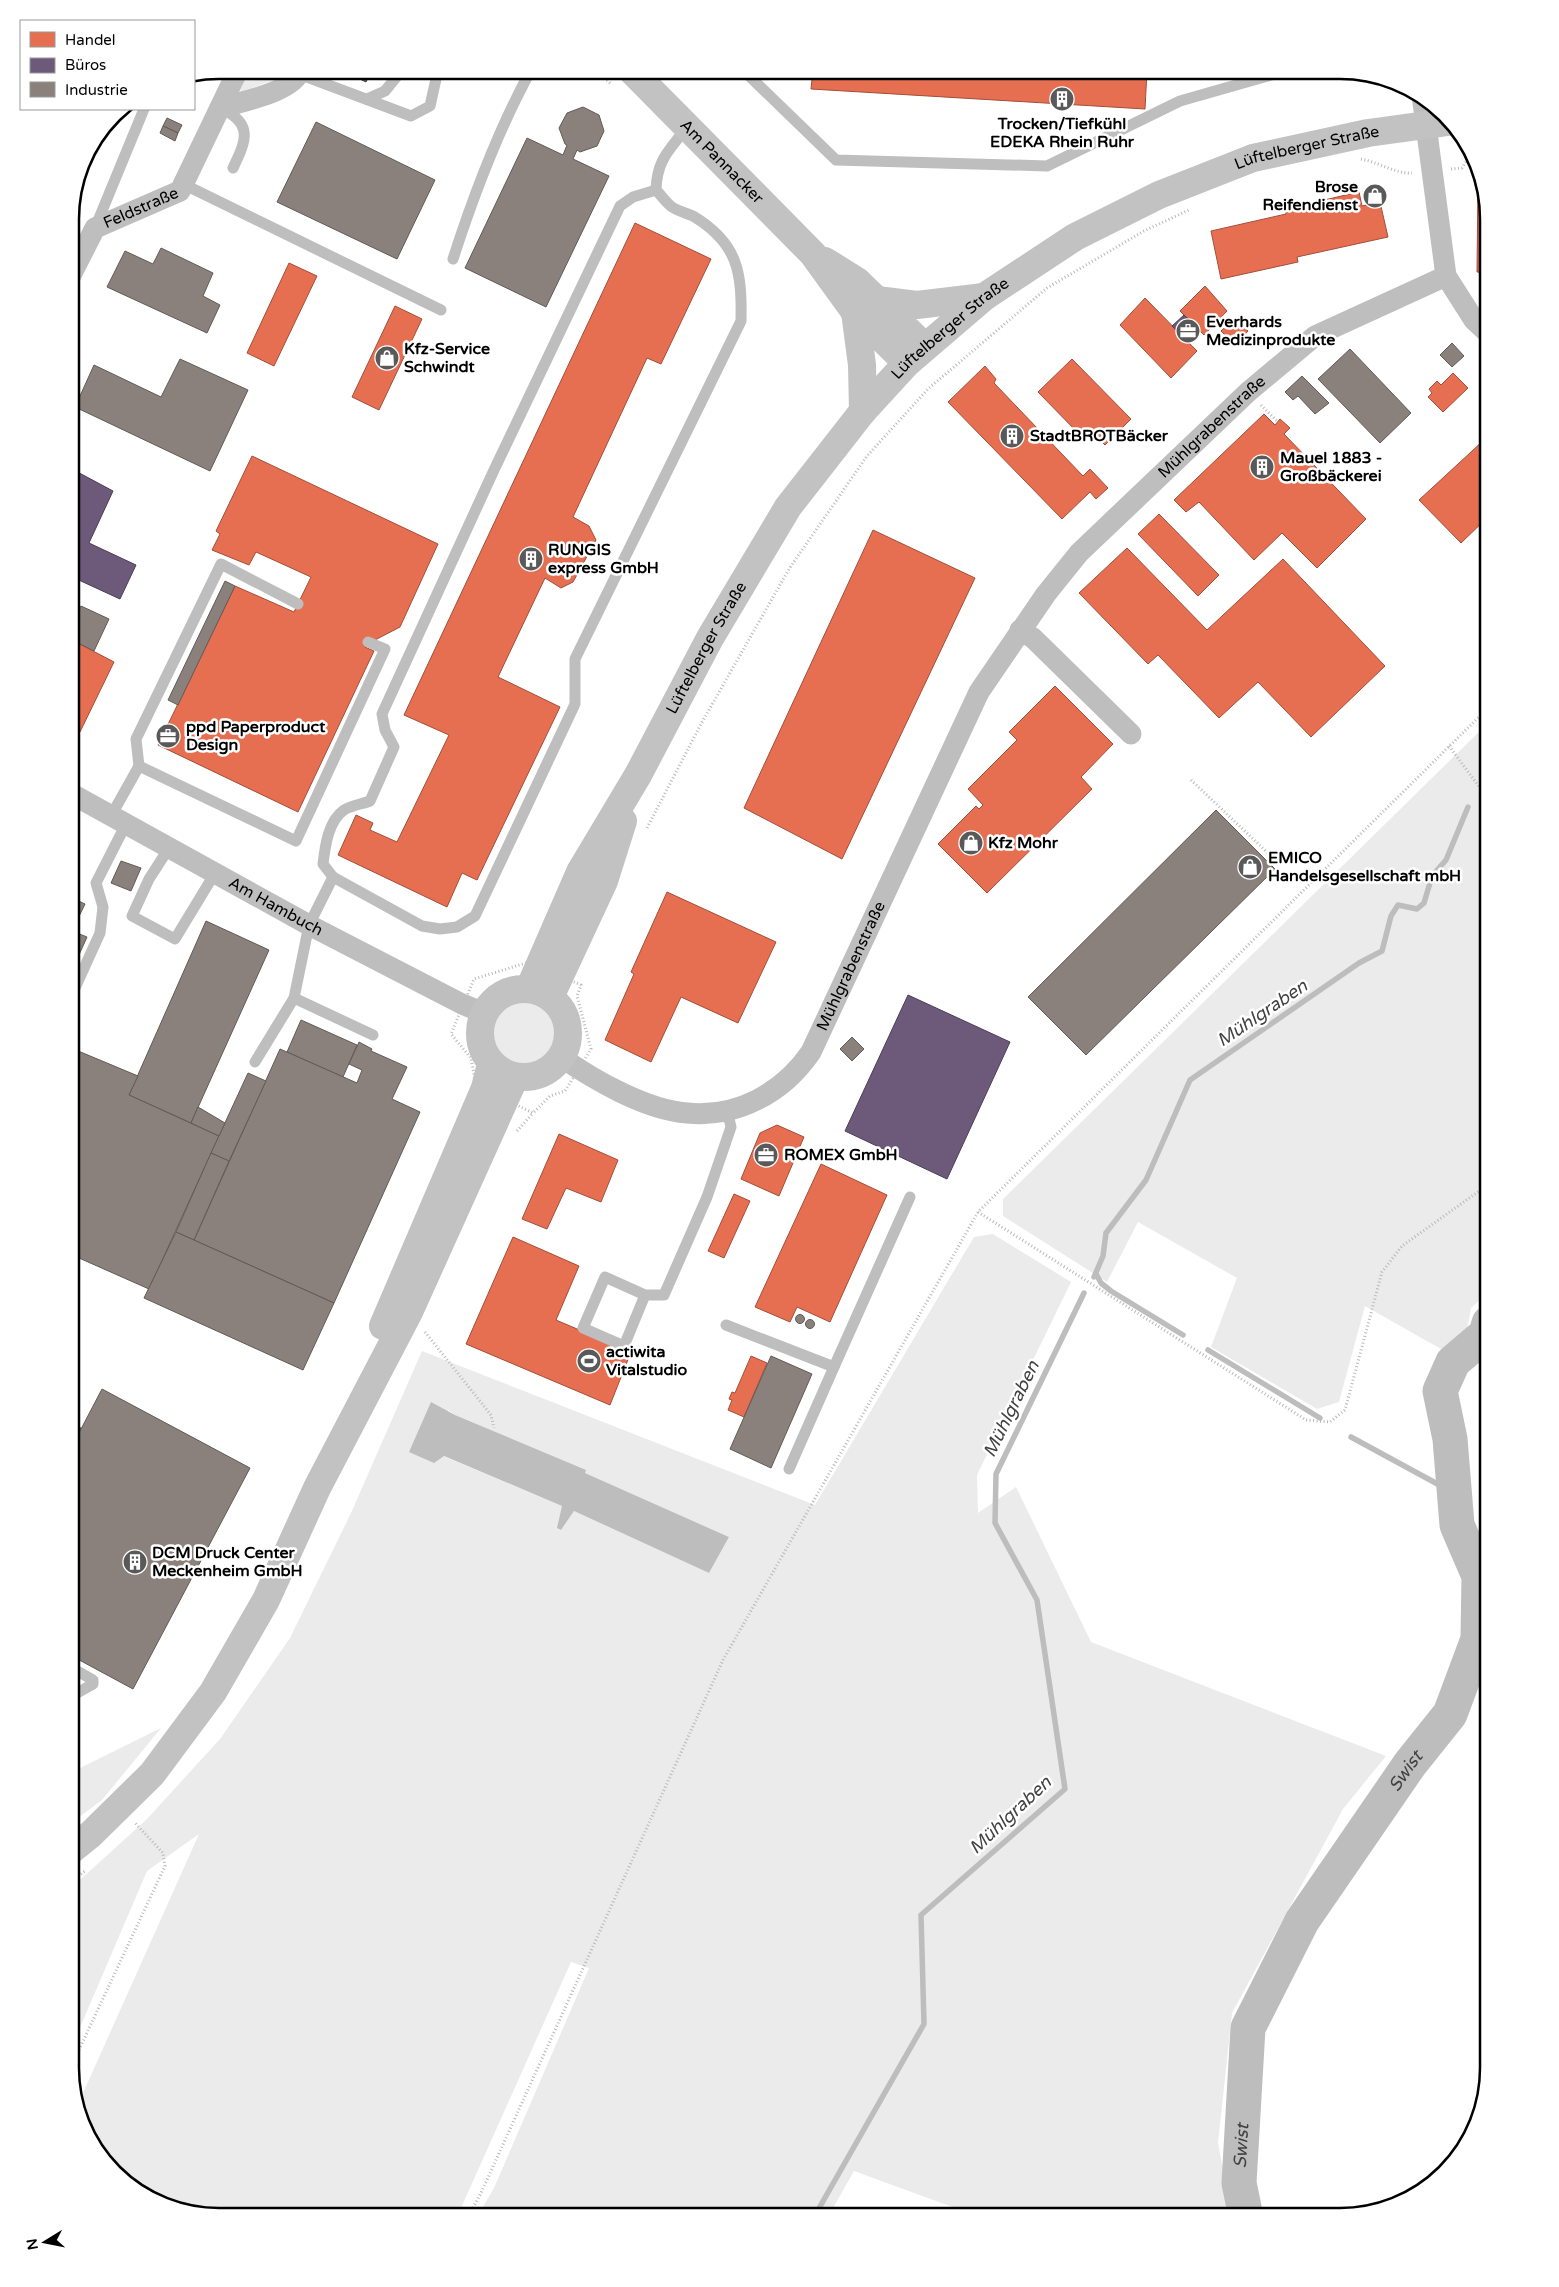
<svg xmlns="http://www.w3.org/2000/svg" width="1559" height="2287" font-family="'Varela Round',sans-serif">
<rect width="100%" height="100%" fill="#fff"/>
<!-- green -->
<g fill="#ebebeb" fill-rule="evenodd">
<path d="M247 70H288L280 78 240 92Z"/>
<path d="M1489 722V816H1480L1489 830V1292L1471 1308 1467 1329 1441 1349 1365 1306 1339 1402 1317 1409 1211 1347 1237 1278 1138 1222 1107 1282 1003 1216V1199Z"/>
<circle cx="523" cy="1033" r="32"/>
<path d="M993 1234 1071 1282 977 1475 978 1513 1016 1487 1091 1642 1386 1756 1343 1809 1232 2013 1218 2143 1232 2217H980L854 2171 828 2217H477L494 2188 589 1968 571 1962 457 2217H209L136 2192 90 2142 79 2102 199 1834 147 1871 70 2051V1889L147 1819 220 1739 290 1638 351 1513 422 1351 815 1505 974 1237ZM448 1410 455 1415 585 1470V1473L729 1537 709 1573 574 1511 561 1530 558 1528 562 1506 443 1456Z"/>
<path d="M161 1728 102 1800 70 1824V1773Z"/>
</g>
<!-- water -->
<path fill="#bdbdbd" d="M431 1402 455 1415 586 1470 585 1473 729 1537 709 1573 574 1511 561 1530 557 1528 562 1506 444 1456 434 1463 409 1452Z"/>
<!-- shops -->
<g fill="#e76f51" stroke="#a24e39">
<path d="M813 70H1147L1145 109 811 89Z"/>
<path d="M1478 178 1489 219V273L1477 272Z"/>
<path d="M1359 192 1362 206 1380 202 1388 237 1297 257 1298 262 1221 279 1211 231 1286 214 1285 209Z"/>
<path d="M635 223 711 259 661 364 647 358 573 517 589 526 596 540 573 582 561 588 545 578 498 677 560 707 477 880 462 873 447 907 338 855 356 815 373 823 370 830 397 842 449 735 404 715Z"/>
<path d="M289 263 317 276 274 366 247 353Z"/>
<path d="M1205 286 1227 311 1204 335 1180 311Z"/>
<path d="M1145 298 1197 351 1171 378 1120 325Z"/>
<path d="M395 306 422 319 379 410 352 397Z"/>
<path d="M1235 317 1248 331 1235 345 1221 331Z"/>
<path d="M1072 359 1131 419 1105 445 1088 428 1081 436 1038 392Z"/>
<path d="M985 366 996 379 994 383 1083 476 1090 469 1108 488 1096 499 1090 492 1062 519 948 402Z"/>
<path d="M1453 373 1468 388 1443 412 1428 397 1432 393 1429 389 1437 381 1441 385Z"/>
<path d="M1264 414 1275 425 1280 419 1290 428 1284 434 1366 519 1317 568 1282 533 1254 560 1199 502 1186 512 1174 500Z"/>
<path d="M1484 440 1489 445V516L1461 543 1419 500Z"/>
<path d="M252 456 438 544 400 627 375 640 369 638 365 647 374 651 298 812 158 745 235 586 294 612 311 577 256 552 249 565 212 550 220 534 216 531Z"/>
<path d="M1159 514 1219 575 1198 596 1138 534Z"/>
<path d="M873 530 975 578 842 859 744 808Z"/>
<path d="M1127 548 1207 630 1283 559 1385 666 1311 737 1258 682 1219 718 1158 655 1148 664 1079 593Z"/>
<path d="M70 639 114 662 80 732 70 727Z"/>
<path d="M1055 686 1113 744 1081 777 1092 789 987 893 938 844 976 806 979 809 983 805 968 789 1017 740 1009 732Z"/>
<path d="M667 892 776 942 738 1023 681 997 651 1062 605 1040 634 974 631 972Z"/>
<path d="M777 1125 804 1137 779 1196 741 1179 760 1133Z"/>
<path d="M559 1134 618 1160 601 1202 566 1188 547 1229 522 1219Z"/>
<path d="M821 1164 887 1195 830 1322 797 1307 790 1322 755 1307Z"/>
<path d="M734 1194 750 1201 724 1258 708 1251Z"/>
<path d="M513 1237 579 1266 556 1320 631 1352 610 1405 466 1344Z"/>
<path d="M751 1356 767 1363 744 1417 728 1410 732 1400 729 1399 732 1392 735 1393Z"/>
</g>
<!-- offices -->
<g fill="#6d597a" stroke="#4c3e55">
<path d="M342 70H372L366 82Z"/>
<path d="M1184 315 1200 330 1188 342 1172 326Z"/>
<path d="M70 468 113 491 89 543 136 565 120 599 70 576Z"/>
<path d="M908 995 1010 1042 947 1179 845 1131Z"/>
</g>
<!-- industry -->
<g fill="#8a817c" stroke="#615a57">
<path d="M583 107 599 115 604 131 597 146 580 152 577 150 573 159 609 176 546 307 465 268 527 138 563 155 567 145 565 144 559 128 567 113Z"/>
<path d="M167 118 182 125 178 133 163 126Z"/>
<path d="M316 122 435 180 397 259 277 202Z"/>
<path d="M163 126 178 133 175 141 160 133Z"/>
<path d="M161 248 213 273 203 296 220 305 207 333 107 287 125 251 153 264Z"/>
<path d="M1452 343 1464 356 1452 367 1440 355Z"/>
<path d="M1350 349 1411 413 1380 443 1318 379Z"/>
<path d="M180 359 248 390 210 471 75 407 94 365 161 397Z"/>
<path d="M1302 376 1329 403 1315 414 1298 396 1293 400 1285 392Z"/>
<path d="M225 581 235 586 178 705 168 700Z"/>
<path d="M81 606 109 619 94 651 70 639V627Z"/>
<path d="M1216 810 1275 869 1086 1055 1028 997Z"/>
<path d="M121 861 141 868 131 891 111 883Z"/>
<path d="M70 897 85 904 72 931 87 937 70 975Z"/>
<path d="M206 921 269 950 191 1123 129 1095Z"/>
<path d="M301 1020 357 1045 343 1077 287 1052Z"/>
<path d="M852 1037 864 1049 852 1061 840 1049Z"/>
<path d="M359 1042 372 1049 371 1051 407 1067 392 1099 420 1112 334 1303 194 1240 280 1049 357 1083 362 1070 349 1064Z"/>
<path d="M71 1048 138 1076 129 1095 219 1136 149 1289 70 1254Z"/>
<path d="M248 1073 266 1081 229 1161 211 1153Z"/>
<path d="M198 1107 225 1123 219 1136 191 1123Z"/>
<path d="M211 1153 229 1161 194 1240 176 1232Z"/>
<path d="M176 1232 334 1303 303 1370 144 1298Z"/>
<circle cx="800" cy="1319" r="4.5"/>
<circle cx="810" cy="1324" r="4.5"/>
<path d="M771 1356 812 1374 771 1468 730 1449Z"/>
<path d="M102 1389 250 1468 133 1689 70 1655V1450Z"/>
<path d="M73 1425 81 1428 70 1450V1431Z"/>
</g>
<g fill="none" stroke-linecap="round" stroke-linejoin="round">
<!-- stream -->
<g stroke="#bdbdbd" stroke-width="5.5">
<path d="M1096 1274 1101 1283 1111 1291 1183 1335"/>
<path d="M1094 1277 1103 1256 1106 1233 1146 1180 1190 1080 1359 963 1382 951 1391 916 1398 905 1417 909 1424 903 1432 876 1446 860 1468 807"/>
<path d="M1208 1350 1320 1418"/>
<path d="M1351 1437 1454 1493"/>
<path d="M814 2217 924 2024 921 1915 1065 1789 1037 1600 995 1523 996 1474 1084 1293"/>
</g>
<!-- river -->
<path stroke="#bdbdbd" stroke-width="35" id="s1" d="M1246 2217 1239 2183 1248 2028 1302 1921 1410 1764 1450 1714 1478 1639 1479 1576 1457 1525 1450 1439 1440 1391 1453 1362 1486 1334 1489 1323"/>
<!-- path -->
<g stroke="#b9b9b9" stroke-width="3" stroke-dasharray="1 2.5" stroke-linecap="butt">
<path d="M597 70 611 84"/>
<path d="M1361 159C1378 162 1396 174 1412 173"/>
<path d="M1451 169 1462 168 1472 153"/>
<path d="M1261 405 1278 422"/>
<path d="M1449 746 1489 800"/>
<path d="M1191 780 1270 855 1266 860"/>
<path d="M647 828 701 724 789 569 867 456 928 389 1047 288 1144 231 1189 210"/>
<path d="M529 962 581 985 577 996 591 1049 565 1091 550 1096 533 1113 476 1085 471 1058 451 1034 474 979Z"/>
<path d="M517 1131 533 1113"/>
<path d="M978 1212 1306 1420 1330 1422 1345 1410 1382 1272 1402 1246 1489 1184"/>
<path d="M425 1332 491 1415 494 1428"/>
<path d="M70 1883 85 1871"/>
<path d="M70 2069 165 1866 163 1853 135 1823"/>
<path d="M468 2217 481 2193 723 1660 978 1212 1489 707"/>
</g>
<!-- lane -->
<g stroke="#bebebe" stroke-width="11">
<path d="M743 70 836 160 1047 166 1180 101 1289 70"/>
<path d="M299 74 411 116 430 106 436 79 430 70"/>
<path d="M367 99 385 91 402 70"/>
<path d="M221 108C254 124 246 141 233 168"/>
<path d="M183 184 441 310"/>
<path d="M95 228 144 109"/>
<path d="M453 259C474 194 498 130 531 70"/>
<path d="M139 766 136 739 221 564 298 604"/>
<path d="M111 816 139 766 296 841 385 649 368 642"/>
<path d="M169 848 149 879 132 916 175 939 215 873"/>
<path d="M333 877 323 864C325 847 328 821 344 810 350 806 362 804 370 801L394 747 385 730 382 714 494 470 620 206 633 197 656 190"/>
<path d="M70 999 100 933 103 907 96 883 126 824"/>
<path d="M373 1035 294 998 309 925 333 877 422 926 440 929 457 927 475 916 575 704V659L741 321C742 272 738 243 693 216 686 213 678 211 672 207 666 203 661 195 656 190 657 159 669 151 687 127"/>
<path d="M255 1062 294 998"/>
<path d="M645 1295 605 1277 583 1328 624 1346 645 1295H664L707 1197 731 1127 727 1110"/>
<path d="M726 1325 834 1367 910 1197"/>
<path d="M789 1469 834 1367"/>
<path d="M70 1697 93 1684V1680L70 1667"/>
</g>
<!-- street -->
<g stroke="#bebebe" stroke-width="21">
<path d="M1422 95 1446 276 1474 320 1489 334"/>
<path d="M221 108C242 101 292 93 301 70"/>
<path id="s2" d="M70 277 95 228 180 191 238 70"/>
<path d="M1020 630 1033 638 1131 734"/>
<path id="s3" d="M70 793 309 925 462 1004 484 1013"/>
<path id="s4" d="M561 1057C594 1080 646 1110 687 1113 737 1118 783 1093 811 1052L979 692 1046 594 1079 553 1248 392 1315 336 1446 276"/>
</g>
<!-- secondary -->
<g stroke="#c2c2c2" stroke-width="28">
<path id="s5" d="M631 70 813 254 855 312 907 363"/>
<path d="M825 261 857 281 925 347"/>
<path d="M877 300 917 305 984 297"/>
<path d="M855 312 862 365 863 411"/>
<circle cx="524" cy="1033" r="44"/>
<path id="s6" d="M529 989 580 872 638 775 710 638 788 507 863 411 907 363 984 297 1075 237 1159 195 1253 158 1368 133 1448 122"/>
<path d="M550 997 604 881 623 821"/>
<path d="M383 1326 485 1088 491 1064"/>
<path d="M70 1851 91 1834 152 1774 213 1692 266 1600 317 1488 409 1312 515 1077"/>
</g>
</g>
<!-- icons -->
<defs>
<symbol id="building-disc" viewBox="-11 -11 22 22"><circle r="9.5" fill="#595959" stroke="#fff"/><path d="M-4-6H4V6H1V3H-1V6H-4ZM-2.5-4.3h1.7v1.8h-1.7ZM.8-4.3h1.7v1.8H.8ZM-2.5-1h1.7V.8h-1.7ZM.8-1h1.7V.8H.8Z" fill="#fff"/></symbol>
<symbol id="shop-disc" viewBox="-11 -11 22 22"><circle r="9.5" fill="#595959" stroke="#fff"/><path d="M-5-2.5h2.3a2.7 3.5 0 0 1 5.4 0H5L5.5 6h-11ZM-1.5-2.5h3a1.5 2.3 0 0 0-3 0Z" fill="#fff"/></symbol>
<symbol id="office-disc" viewBox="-11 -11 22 22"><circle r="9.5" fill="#595959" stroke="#fff"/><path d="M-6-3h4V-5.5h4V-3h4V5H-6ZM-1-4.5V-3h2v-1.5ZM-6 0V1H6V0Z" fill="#fff"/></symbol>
<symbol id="stadium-disc" viewBox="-11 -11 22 22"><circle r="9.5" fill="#595959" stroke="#fff"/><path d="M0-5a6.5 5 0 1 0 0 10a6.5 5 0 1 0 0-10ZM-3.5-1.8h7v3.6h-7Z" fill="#fff"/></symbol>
</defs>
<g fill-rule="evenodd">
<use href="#building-disc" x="1048" y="85" width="28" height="28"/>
<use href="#shop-disc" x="1361" y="182" width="28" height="28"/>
<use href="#office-disc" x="1174" y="317" width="28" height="28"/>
<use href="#shop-disc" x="373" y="344" width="28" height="28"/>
<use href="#building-disc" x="998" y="422" width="28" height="28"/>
<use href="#building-disc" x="1248" y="453" width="28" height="28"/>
<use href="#building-disc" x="517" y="545" width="28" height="28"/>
<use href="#office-disc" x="154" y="722" width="28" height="28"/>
<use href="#shop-disc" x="957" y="829" width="28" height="28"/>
<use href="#shop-disc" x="1236" y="853" width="28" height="28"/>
<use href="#office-disc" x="752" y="1141" width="28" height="28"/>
<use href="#stadium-disc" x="575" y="1347" width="28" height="28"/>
<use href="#building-disc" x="121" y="1548" width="28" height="28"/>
</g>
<g text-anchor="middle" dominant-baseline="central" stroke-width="5" stroke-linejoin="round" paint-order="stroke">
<!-- poi labels -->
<g font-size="16" font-weight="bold" fill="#000" stroke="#fff" text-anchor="start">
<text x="1062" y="124" text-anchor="middle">Trocken/Tiefkühl<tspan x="1062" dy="18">EDEKA Rhein Ruhr</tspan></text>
<text x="1358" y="187" text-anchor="end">Brose<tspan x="1358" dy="18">Reifendienst</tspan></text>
<text x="1206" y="322">Everhards<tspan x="1206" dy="18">Medizinprodukte</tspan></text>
<text x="404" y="349">Kfz-Service<tspan x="404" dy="18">Schwindt</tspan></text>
<text x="1030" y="436">StadtBROTBäcker</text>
<text x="1280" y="458">Mauel 1883 -<tspan x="1280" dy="18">Großbäckerei</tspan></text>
<text x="548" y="550">RUNGIS<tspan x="548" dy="18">express GmbH</tspan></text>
<text x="186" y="727">ppd Paperproduct<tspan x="186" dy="18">Design</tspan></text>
<text x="988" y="843">Kfz Mohr</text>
<text x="1268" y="858">EMICO<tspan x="1268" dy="18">Handelsgesellschaft mbH</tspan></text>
<text x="784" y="1155">ROMEX GmbH</text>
<text x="606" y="1352">actiwita<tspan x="606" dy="18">Vitalstudio</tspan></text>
<text x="152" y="1553">DCM Druck Center<tspan x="152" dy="18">Meckenheim GmbH</tspan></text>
</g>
<!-- street labels -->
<g font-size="16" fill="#000" stroke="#fff">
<text stroke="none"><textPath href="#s6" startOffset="1195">Lüftelberger Straße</textPath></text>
<text stroke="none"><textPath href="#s5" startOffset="129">Am Pannacker</textPath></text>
<text stroke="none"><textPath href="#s2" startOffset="105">Feldstraße</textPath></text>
<text stroke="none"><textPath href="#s6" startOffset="790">Lüftelberger Straße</textPath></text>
<text stroke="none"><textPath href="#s4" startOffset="1036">Mühlgrabenstraße</textPath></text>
<text stroke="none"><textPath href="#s6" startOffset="385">Lüftelberger Straße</textPath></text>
<text stroke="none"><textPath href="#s3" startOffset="235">Am Hambuch</textPath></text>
<text stroke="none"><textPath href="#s4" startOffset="379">Mühlgrabenstraße</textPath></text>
</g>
<!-- water labels -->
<g font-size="18" font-style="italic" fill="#424242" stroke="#fff">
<text transform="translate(1262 1013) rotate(-34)">Mühlgraben</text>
<text transform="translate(1011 1409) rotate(-64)">Mühlgraben</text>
<text stroke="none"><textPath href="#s1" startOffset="492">Swist</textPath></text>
<text transform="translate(1010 1815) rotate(-43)">Mühlgraben</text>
<text stroke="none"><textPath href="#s1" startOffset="72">Swist</textPath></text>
</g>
</g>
<!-- crop -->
<path d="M0 0H1559V2287H0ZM219 79H1340A140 140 0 0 1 1480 219V2068A140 140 0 0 1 1340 2208H219A140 140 0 0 1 79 2068V219A140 140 0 0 1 219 79Z" fill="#fff" fill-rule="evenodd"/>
<path fill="none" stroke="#000" stroke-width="2.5" d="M219 79H1340A140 140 0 0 1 1480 219V2068A140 140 0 0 1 1340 2208H219A140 140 0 0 1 79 2068V219A140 140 0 0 1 219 79Z"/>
<!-- legend -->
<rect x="20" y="20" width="175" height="90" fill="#ffffff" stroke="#999999"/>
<rect x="30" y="32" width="25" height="15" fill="#e76f51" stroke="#999999"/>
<text x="65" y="45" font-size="15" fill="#000000">Handel</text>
<rect x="30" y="58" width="25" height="15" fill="#6d597a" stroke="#999999"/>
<text x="65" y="70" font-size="15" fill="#000000">Büros</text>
<rect x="30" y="82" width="25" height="15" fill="#8a817c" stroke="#999999"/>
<text x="65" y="95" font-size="15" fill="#000000">Industrie</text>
<!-- north arrow -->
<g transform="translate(45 2242) rotate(260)" stroke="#ffffff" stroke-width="4" paint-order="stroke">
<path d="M0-4L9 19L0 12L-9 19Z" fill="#000000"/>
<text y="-8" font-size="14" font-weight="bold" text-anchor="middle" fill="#000000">N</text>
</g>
</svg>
